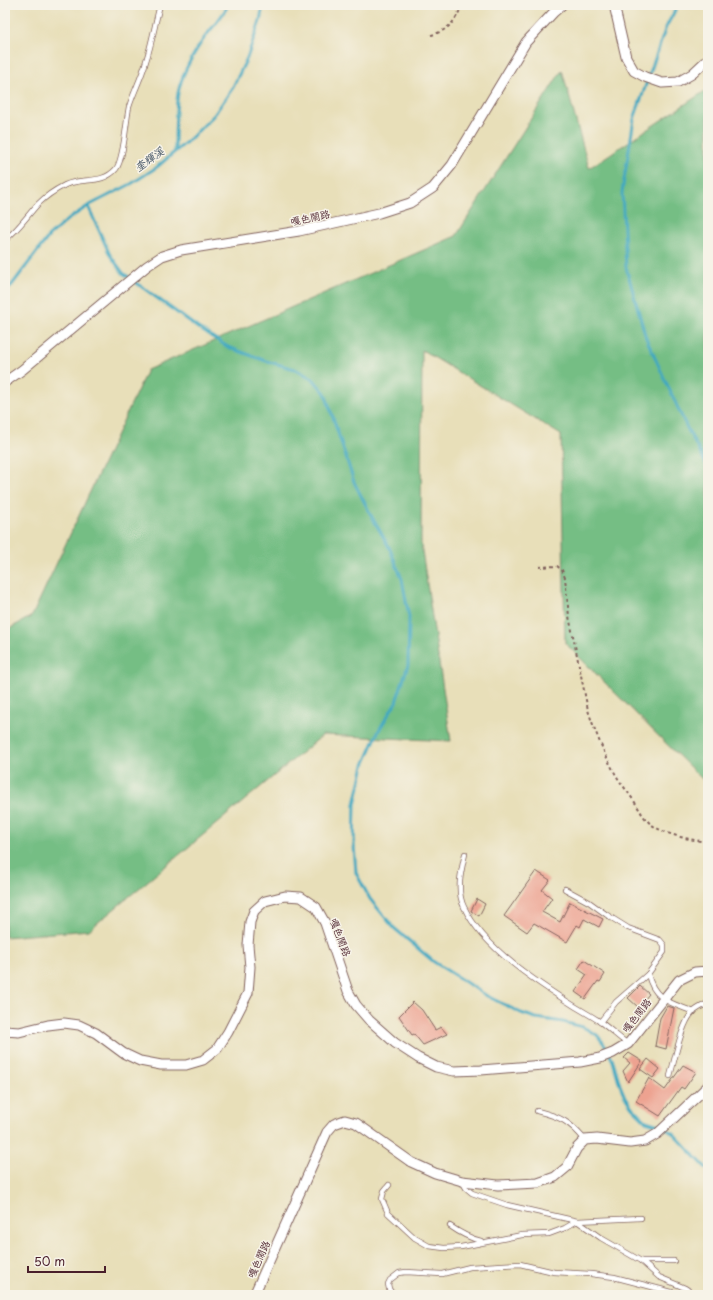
<svg xmlns="http://www.w3.org/2000/svg" width="713" height="1300" font-family="'Playpen Sans','LXGW WenKai TC',sans-serif">
<rect width="100%" height="100%" fill="#f7f3e8"/>
<filter id="ink" filterUnits="userSpaceOnUse"><feTurbulence type="fractalNoise" baseFrequency=".025" numOctaves="2"/><feDisplacementMap in="SourceGraphic" scale="8" xChannelSelector="R" yChannelSelector="G"/><feConvolveMatrix kernelMatrix="1 2 1 2 8 2 1 2 1" color-interpolation-filters="sRGB"/></filter>
<filter id="wash" filterUnits="userSpaceOnUse"><feTurbulence type="fractalNoise" baseFrequency=".012" numOctaves="4" result="noise"/><feDisplacementMap in="SourceGraphic" scale="16" xChannelSelector="R" yChannelSelector="G"/><feGaussianBlur stdDeviation="0.9" result="paint"/><feColorMatrix in="noise" values="0 0 0 0 0 0 0 0 0 0 0 0 0 0 0 0 0 1.4 0 .05"/><feComposite in="paint" operator="in"/></filter>
<g filter="url(#wash)">
<rect width="100%" height="100%" fill="#e8dfb9"/>
<!-- forest -->
<path fill="#75be84" stroke="#606e58" d="M562 70 589 168 708 89V785L565 643 561 435 422 350 421 544 451 741 323 735 89 930 5 937V631L32 616 147 370 456 236Z"/>
<g fill="none" stroke-linecap="round" stroke-linejoin="round">
<!-- stream -->
<g stroke="#40a8c1" stroke-width="3">
<path d="M678 5 666 27 634 119 622 192 626 267 646 338 687 428 708 468"/>
<path d="M175 151C175 132 175 112 178 93 182 73 192 56 203 40 211 28 222 18 228 5"/>
<path d="M88 206 110 255 123 273 198 328 228 347 266 361 295 369 313 379 325 393 354 482 372 517 389 547 402 579 409 617 408 665 396 702 379 730 364 765 355 804 354 845 356 873 370 899 394 928 434 962 487 996 521 1013 536 1018 563 1022 583 1027 597 1035 605 1045 613 1061 620 1085 625 1097 632 1107 646 1121 662 1126 674 1134 708 1170"/>
<path d="M5 294 49 236 67 220 88 206 131 184 157 167 191 138 214 115 232 89 247 58 260 21 263 5"/>
</g>
</g>
<g id="blocks">
<!-- building -->
<g fill="#eda290">
<path d="M536 871 550 880 542 890 552 898 542 912 560 922 570 902 603 919 599 927 584 919 580 927 577 925 567 942 534 923 527 932 504 916Z"/>
<path d="M477 899 485 904 479 916 471 911Z"/>
<path d="M584 960 605 974 600 982 598 981 585 999 575 992 587 975 578 969Z"/>
<path d="M640 986 649 994 638 1007 628 998Z"/>
<path d="M413 1002 422 1010 435 1030 441 1027 447 1034 423 1045 414 1034 412 1035 399 1016Z"/>
<path d="M667 1006 674 1008 666 1049 655 1046 660 1018Z"/>
<path d="M629 1053 642 1061 628 1082 623 1071 630 1063 624 1058Z"/>
<path d="M648 1059 660 1069 653 1078 640 1069Z"/>
<path d="M683 1065 696 1072 684 1089 681 1087 660 1116 636 1101 649 1078 665 1090Z"/>
</g>
</g>
</g>
<g filter="url(#ink)">
<use href="#blocks" fill-opacity="0" stroke="#81625d" stroke-width="1"/>
<g fill="none" stroke-linecap="round" stroke-linejoin="round">
<defs>
<g id="service">
<path d="M5 240C18 230 27 216 38 204 46 196 55 190 65 185 82 177 102 185 116 169 124 159 126 121 129 107 134 91 142 77 146 61 152 43 155 23 160 5"/>
<path d="M465 854C461 871 456 891 464 907 483 948 539 984 576 1007 584 1012 592 1016 599 1021 609 1028 618 1037 628 1044"/>
<path d="M565 889 589 902 607 915 628 928 660 940 664 945V952L648 974C654 1001 672 1003 694 1012"/>
<path d="M600 1022 616 1002 648 974"/>
<path d="M670 1076C675 1059 681 1025 692 1013 696 1009 702 1006 708 1003"/>
<path d="M537 1111C561 1117 569 1121 585 1140"/>
<path d="M462 1181 466 1188 472 1193 507 1205 577 1221 601 1238 641 1261 659 1277 685 1288 688 1290 689 1293 687 1295"/>
<path d="M389 1185 384 1191 382 1199 388 1213 415 1238 429 1246 444 1248 461 1247 522 1235 549 1234 565 1228 577 1221 641 1218"/>
<path d="M450 1226C460 1233 469 1238 481 1241"/>
<path d="M641 1261H674"/>
<path d="M393 1295 389 1289 388 1284 390 1280 399 1273 406 1272 442 1274 470 1267 520 1264 554 1272 591 1274 614 1277 683 1295"/>
</g>
<g id="minor">
<path d="M614 5 626 57 634 71 645 77 662 83 678 82 692 74 708 59"/>
<path d="M5 382 22 370 147 266 162 256 181 250 299 231 379 213 410 203 433 188 452 165 526 42 553 13 562 5"/>
<path d="M5 1031 19 1032 48 1025 64 1023 79 1025 96 1033 123 1053 140 1061 161 1065H186L203 1060 217 1049 228 1032 248 993 250 967 248 945 250 922 254 911 265 901 285 896 301 897 316 907 325 923 348 991 356 1005 369 1020 395 1043 418 1058 436 1067 454 1071 481 1070 580 1062 600 1058 613 1053 628 1044 679 980 695 972 708 971"/>
<path d="M254 1295 327 1132 334 1124 345 1120 356 1123 411 1162 435 1173 462 1181 498 1185 538 1183 555 1177 567 1167 577 1148 585 1140 597 1139 630 1143 645 1141 657 1134 708 1086"/>
</g>
</defs>
<!-- service casing -->
<use href="#service" stroke="#81625d" stroke-width="6"/>
<!-- minor casing -->
<use href="#minor" stroke="#81625d" stroke-width="11"/>
<!-- path -->
<g stroke="#81625d" stroke-width="2" stroke-dasharray="3 3" stroke-linecap="butt">
<path d="M431 35C448 31 456 21 462 5"/>
<path d="M539 567 557 566 562 570 565 578 569 616 588 710C595 732 605 756 616 775 621 784 628 792 634 801 640 810 643 818 652 825 666 835 691 840 708 842"/>
</g>
<!-- service -->
<use href="#service" stroke="#fff" stroke-width="4.5"/>
<!-- minor -->
<use href="#minor" stroke="#fff" stroke-width="9"/>
</g>
</g>
<g text-anchor="middle" dominant-baseline="central" stroke-width="3" stroke-linejoin="round" paint-order="stroke">
<!-- street labels -->
<g font-size="10" fill="#4a1f2b" stroke="#f7f3e8">
<text transform="translate(310 217) rotate(-12)">嘎色鬧路</text>
<text transform="translate(341 937) rotate(69)">嘎色鬧路</text>
<text transform="translate(636 1015) rotate(-52)">嘎色鬧路</text>
<text transform="translate(258 1259) rotate(-66)">嘎色鬧路</text>
</g>
<!-- water labels -->
<g font-size="11" font-style="italic" fill="#465667" stroke="#f7f3e8">
<text transform="translate(149 159) rotate(-36)">奎輝溪</text>
</g>
</g>
<!-- margin -->
<rect width="713" height="1300" fill="none" stroke="#f7f3e8" stroke-width="20"/>
<!-- scale -->
<path d="M28 1266v6h77v-6" fill="none" stroke="#4a1f2b" stroke-width="2"/>
<text x="34" y="1266" font-size="12" fill="#4a1f2b" stroke="#f7f3e8" stroke-width="3" paint-order="stroke">50 m</text>
</svg>
